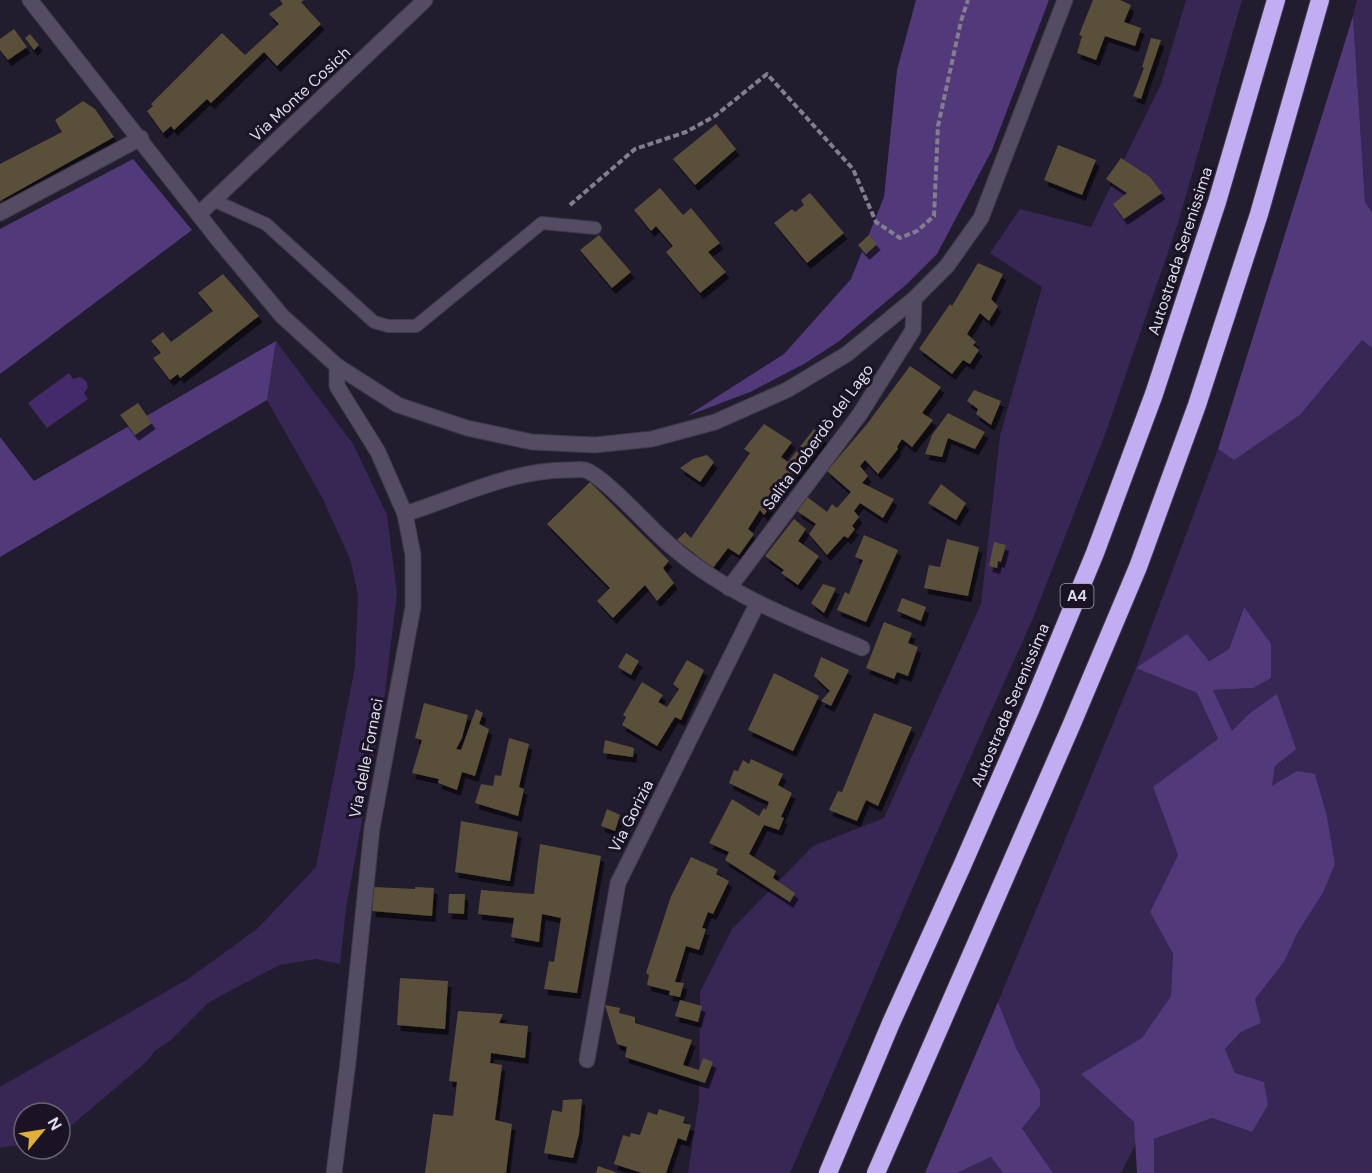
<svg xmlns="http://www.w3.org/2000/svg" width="1372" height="1173" font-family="'DM Sans',sans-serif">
<defs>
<filter id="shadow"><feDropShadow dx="3.5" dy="6" stdDeviation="0" flood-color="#0009"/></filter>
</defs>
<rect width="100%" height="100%" fill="#221c2f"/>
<!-- green -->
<g fill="#382755">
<path d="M1186 0H1242L1178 223 1106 432 1033 618 929 850 790 1173H688L699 1100 700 992 732 929 813 846 884 818 981 604 1000 436 1042 287 990 253 1020 209 1091 227 1161 84Z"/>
<path d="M1357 0H1372V212L1365 202 1353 16Z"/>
<path d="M1362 340 1372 348V1173H1154V1139L1212 1118 1252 1132 1235 1073 1225 1049 1241 1032 1261 1023 1255 999 1284 962 1298 932 1323 893 1335 864 1327 816 1315 774 1272 787 1275 766 1249 714 1232 732 1213 690 1253 688 1243 608 1229 649 1208 661 1187 634 1137 668 1197 693 1218 740 1153 788 1178 855 1150 912 1173 954 1171 996 1143 1038 1081 1074 1134 1122 1136 1143 1121 1173H1053L1022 1127 1040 1106V1090L1017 1050 998 1002 1136 668 1218 449 1234 459 1300 415Z"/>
<path d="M276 341 353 444 387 515 397 593 384 700 346 908 340 964 316 959 280 965 235 988 208 1003 171 1040 155 1051 145 1063 60 1135V1113H24V1144L0 1148V1087L188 979 257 929 316 867 355 667 358 595 350 559 323 499 267 400Z"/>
<path d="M991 1157 1003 1173H957Z"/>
</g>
<!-- forest -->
<g fill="#52397a">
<path d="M916 0H1049L992 150 937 254 907 284 838 342 804 364 750 392 687 416 784 354 851 279 884 197 897 70Z"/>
<path d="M1353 16 1365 202 1372 212V348L1362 340 1300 415 1234 460 1218 449Z"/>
<path d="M133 159 192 230 0 374V229Z"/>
<path d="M276 341 267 400 0 557V437L34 481Z"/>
<path d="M1244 607 1271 644V678L1253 688 1213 690 1232 731 1249 714 1277 694 1296 749 1275 766 1272 786 1297 771 1315 774 1327 816 1335 864 1323 893 1298 932 1284 962 1255 999 1261 1023 1241 1032 1225 1049 1235 1073 1264 1082 1268 1105 1252 1132 1212 1118 1154 1139V1173H1137L1134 1122 1081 1074 1142 1038 1171 996 1173 954 1150 912 1178 855 1153 787 1218 739 1197 693 1136 668 1187 634 1209 661 1229 649Z"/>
<path d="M998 1002 1017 1050 1040 1090V1106L1022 1128 1053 1173H1003L991 1157 957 1173H925Z"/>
</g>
<!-- water -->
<path fill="#442a6a" d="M69 373 73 379 80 377 86 381 88 387 84 393 88 399 47 428 28 403Z"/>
<!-- building -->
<g fill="#5a4f39" filter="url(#shadow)">
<path d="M280 0H304L301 2 321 24 277 66 264 52 211 103 207 99 174 130 171 126 163 133 147 111 153 106 151 104 222 33 245 55 279 24 269 14 283 4Z"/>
<path d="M1093 0H1120L1131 5 1124 22 1141 28 1135 46 1105 36 1096 60 1077 53 1082 36 1079 35Z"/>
<path d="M14 29 27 47 8 60 0 50V39Z"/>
<path d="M30 34 39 45 34 50 25 38Z"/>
<path d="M1151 38 1161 40 1141 99 1133 96 1144 68 1142 67Z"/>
<path d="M83 101 95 109 114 137 0 201V164L62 132 55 120Z"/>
<path d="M716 124 736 149 695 185 673 159Z"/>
<path d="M1058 145 1096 160 1082 195 1044 180Z"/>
<path d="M1121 158 1150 177 1162 193 1124 219 1113 204 1127 193 1106 179Z"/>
<path d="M660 188 683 215 691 208 720 243 708 252 726 272 700 293 666 252 673 246 656 226 651 231 634 210Z"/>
<path d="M810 193 844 233 807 263 774 223 792 209 795 212 804 205 801 200Z"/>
<path d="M599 235 631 272 612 288 580 250Z"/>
<path d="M869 235 877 244 866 254 858 245Z"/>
<path d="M978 263 1003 274 991 299 998 306 989 321 980 313 967 334 976 342 973 345 979 350 970 364 963 360 952 374 919 349 950 304 952 306Z"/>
<path d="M223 274 259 316 180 378 178 374 170 380 153 358 161 353 151 341 163 332 171 342 213 311 198 293Z"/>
<path d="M910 366 941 387 922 413 933 420 912 447 902 439 897 447 898 449 878 474 865 460 860 466 868 476 862 483 894 499 883 518 860 503 854 511 859 517 852 526 855 529 848 538 844 536 827 555 809 534 816 524 797 511 806 496 827 512 832 504 837 508 851 492 827 471 867 424Z"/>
<path d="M974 390 1001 401 991 425 976 414 978 409 967 401Z"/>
<path d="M138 403 152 423 135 435 120 415Z"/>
<path d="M948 413 985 432 975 449 948 438 942 457 925 454 932 435Z"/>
<path d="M764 424 792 442 781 457 788 462 814 429 825 439 789 481 764 515 760 510 748 529 754 534 739 555 728 548 713 568 677 540 685 532 691 538 750 453 744 449Z"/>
<path d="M707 455 714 462 700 482 680 468 693 459Z"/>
<path d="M590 482 669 561 663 568 674 583 657 601 645 585 613 618 597 601 610 588 547 524Z"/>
<path d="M941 484 966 503 956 520 928 503Z"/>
<path d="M794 519 806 529 798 541 819 556 798 585 781 573 784 570 765 556Z"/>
<path d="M864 535 898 550 866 622 837 610 845 592 849 594 863 560 855 557Z"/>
<path d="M947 539 979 547 968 596 924 588 929 565 940 567Z"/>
<path d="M994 542 1006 545 1001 562 998 561 997 568 989 566Z"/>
<path d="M823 584 836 588 824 613 811 603Z"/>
<path d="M902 598 926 607 921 621 897 611Z"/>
<path d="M884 622 912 633 908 643 918 647 908 676 897 672 894 679 866 668Z"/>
<path d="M626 653 639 661 631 675 618 667Z"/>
<path d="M821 657 849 670 831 706 821 701 830 691 814 676Z"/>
<path d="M687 660 704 670 681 720 675 717 657 746 622 725 626 717 623 715 642 682 663 695 658 702 667 707 679 689 673 684Z"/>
<path d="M774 673 819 696 793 751 748 730Z"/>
<path d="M424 703 468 715 462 738 456 749 461 750 476 709 483 713 479 724 489 729 475 776 462 772 457 790 438 783 439 779 412 773 422 740 415 738Z"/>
<path d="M874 713 912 727 878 806 866 800 857 821 829 810 838 791 842 792Z"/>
<path d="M509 738 529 744 519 787 524 789 518 816 475 803 481 784 493 786 495 775 501 776Z"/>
<path d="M605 740 634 748 633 757 603 753Z"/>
<path d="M751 759 783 774 778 785 792 793 781 817 784 818 779 830 764 825 749 854 776 871 773 878 795 893 790 902 725 860 729 852 709 843 732 799 759 816 764 808 766 810 769 802 729 783 734 770 738 771 743 760 749 764Z"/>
<path d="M607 809 620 815 615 831 601 826Z"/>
<path d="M461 821 518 832 510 881 455 872Z"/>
<path d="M540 844 601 856 577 993 544 989 549 961 554 962 561 918 542 914 539 942 511 937 514 918 478 914 481 890 534 894Z"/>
<path d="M691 857 718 869 716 874 729 881 713 914 708 912 702 928 706 929 699 950 686 946 675 982 684 983 680 997 669 995 670 991 647 985 649 975 646 973 671 896Z"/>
<path d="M374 887 415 889V887L434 888 432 916 372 911Z"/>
<path d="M449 894H465L464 914 448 913Z"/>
<path d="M400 978 448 981 445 1029 397 1025Z"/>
<path d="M680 1000 702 1006 698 1022 675 1016Z"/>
<path d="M605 1005 620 1008 619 1013 635 1017V1023L692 1040 683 1065 699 1070 703 1058 713 1062 705 1083 625 1057 627 1047 617 1044Z"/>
<path d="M458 1011 503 1014 499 1023 528 1026 525 1058 491 1053 490 1063 502 1065 495 1120 512 1124 506 1173H425L433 1114 453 1116 457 1082 449 1081Z"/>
<path d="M582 1099 579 1134 573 1158 544 1153 552 1110 562 1112 563 1100Z"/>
<path d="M659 1109 685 1117 683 1123 691 1125 686 1141 678 1138 666 1173H642L614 1164 623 1135 630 1137 631 1133 640 1135 648 1112 657 1115Z"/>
<path d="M598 1166 618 1173H596Z"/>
</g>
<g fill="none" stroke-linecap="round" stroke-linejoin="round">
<defs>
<path id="lane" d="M213 200 266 224 374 322 388 326H416L542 223 595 228"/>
<g id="street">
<path d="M0 213 141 138"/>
<path d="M199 214 425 0"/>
<path d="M405 514C458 497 511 470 567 470 573 470 580 469 585 470 601 474 646 523 660 536 717 591 790 618 862 648"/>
<path d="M729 588 860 414 913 330 914 299"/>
<path d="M587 1060 618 883 757 604"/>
<path d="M334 1173 348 1062 372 828 413 607V555L405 514 378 452 337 386V366"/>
</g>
<path id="secondary" d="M30 0 221 243 282 316 337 366 398 405 467 428 532 442 595 445 652 439 715 422 787 390 847 354 914 299 947 266 981 218 1065 0"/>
<g id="highway">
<path d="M828 1173 891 1023 962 866 1031 708 1095 553 1154 394 1217 202 1276 0"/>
<path d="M876 1173 1071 726 1138 567 1197 405 1259 214 1320 0"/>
</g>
</defs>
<!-- lane casing -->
<use href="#lane" stroke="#3f3949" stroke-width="14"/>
<!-- street casing -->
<use href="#street" stroke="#3f3949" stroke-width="17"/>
<!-- secondary casing -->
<use href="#secondary" stroke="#3f3949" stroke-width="17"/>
<!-- highway casing -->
<use href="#highway" stroke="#3f3949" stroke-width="20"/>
<!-- path -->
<path stroke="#837e8e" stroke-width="4" stroke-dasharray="6 3" stroke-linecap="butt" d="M570 205 635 149 686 132 715 116 767 74 853 169 876 222 900 238 917 231 934 216 938 126 961 21 968 0"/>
<!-- lane -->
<use href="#lane" stroke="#534c62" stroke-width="12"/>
<!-- street -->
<use href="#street" stroke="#534c62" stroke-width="15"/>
<!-- secondary -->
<use href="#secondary" stroke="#534c62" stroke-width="15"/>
<!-- highway -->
<use href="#highway" stroke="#c3adf2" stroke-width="18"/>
</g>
<g text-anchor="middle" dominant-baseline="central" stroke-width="6" stroke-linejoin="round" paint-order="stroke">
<!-- shield labels -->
<rect fill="#191325" stroke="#a49fae" stroke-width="1.5" x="1060.5" y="584" width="33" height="24" rx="4.5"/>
<g font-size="15" font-weight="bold" fill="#dfdbe8">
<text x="1077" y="596">A4</text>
</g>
<!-- street labels -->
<g font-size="16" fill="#dfdbe8" stroke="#191325">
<text transform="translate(300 94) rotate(-43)">Via Monte Cosich</text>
<text transform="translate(1180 251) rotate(-72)">Autostrada Serenissima</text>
<text transform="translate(818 437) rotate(-54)">Salita Doberdò del Lago</text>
<text transform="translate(1010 705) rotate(-67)">Autostrada Serenissima</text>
<text transform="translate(366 758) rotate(-79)">Via delle Fornaci</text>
<text transform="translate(631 816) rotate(-63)">Via Gorizia</text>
</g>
</g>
<!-- north arrow -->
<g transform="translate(42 1131) rotate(60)"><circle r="28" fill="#191325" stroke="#686373" stroke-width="1.5"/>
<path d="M0-4.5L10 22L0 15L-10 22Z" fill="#e1af34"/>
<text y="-9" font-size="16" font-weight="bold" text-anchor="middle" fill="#dfdbe8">N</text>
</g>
</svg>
